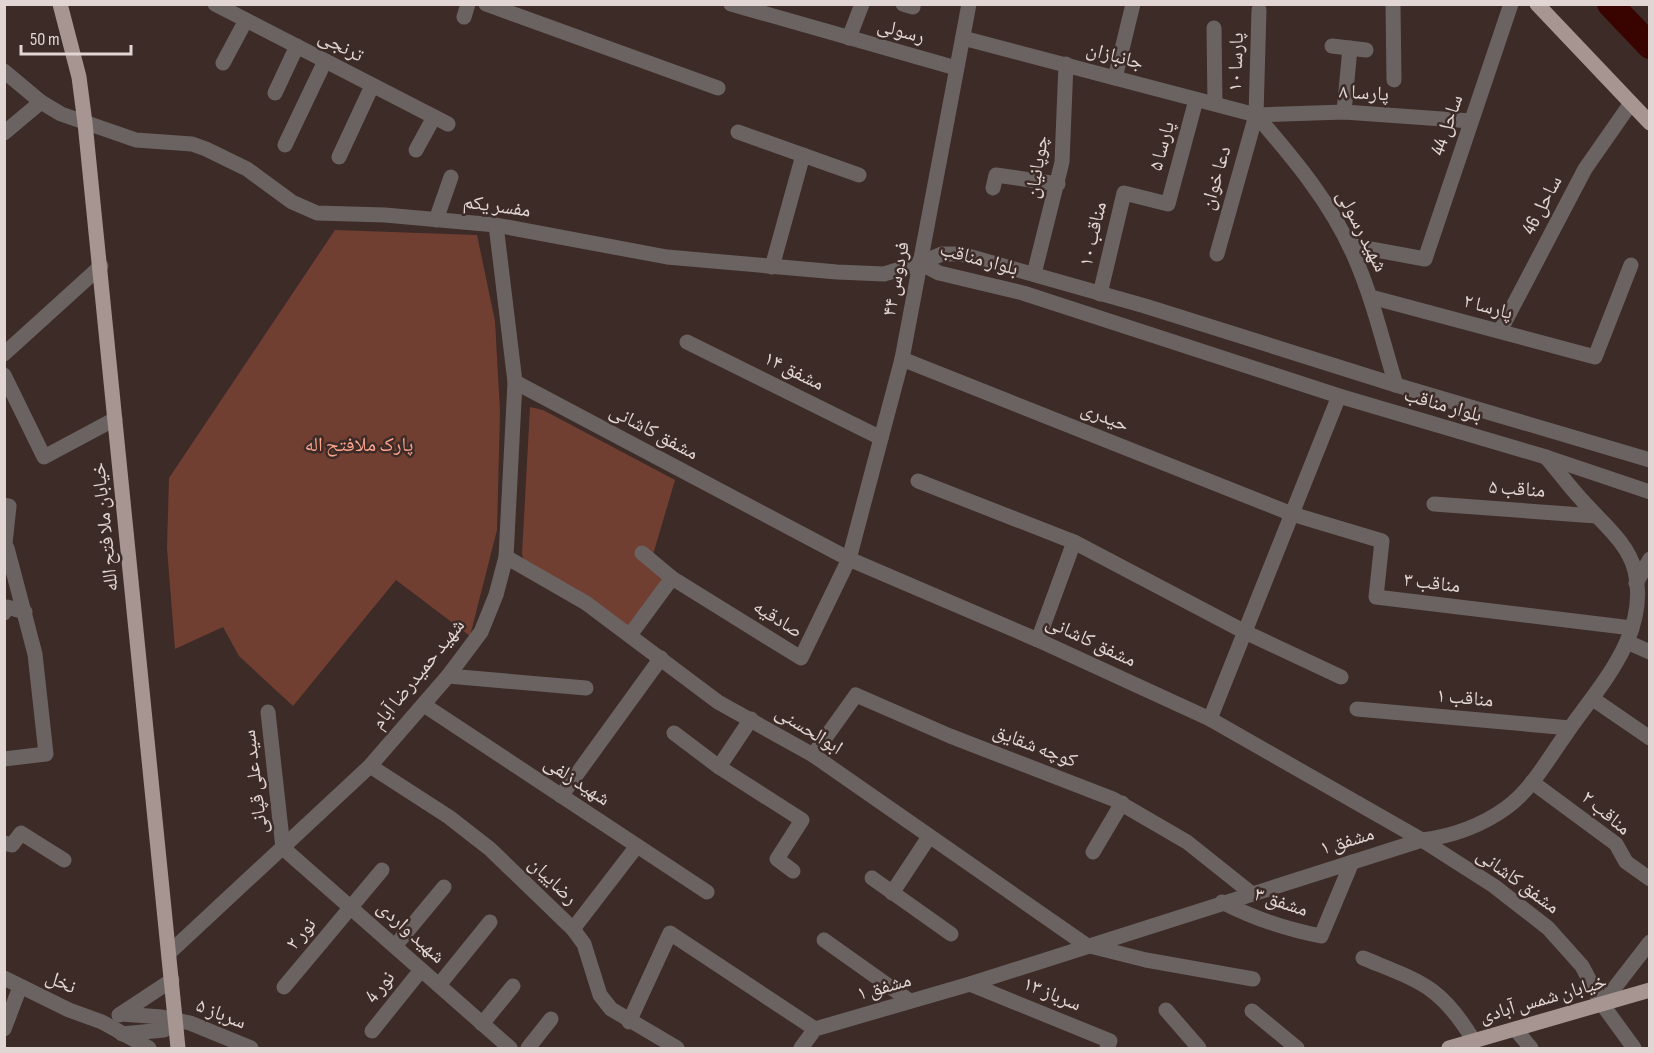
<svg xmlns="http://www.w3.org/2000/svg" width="1654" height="1053" font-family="'Sofia Sans Condensed','Noto Naskh Arabic',sans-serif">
<rect width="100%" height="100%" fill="#3c2b27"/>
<!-- green -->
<g fill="#713e32">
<path d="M335 230 477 235 495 321 500 412 497 530 470 636 396 580 293 706 239 656 223 627 175 649 167 548 169 478Z"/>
<path d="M530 407 543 410 675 480 652 558 669 578 629 632 525 564 522 554Z"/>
</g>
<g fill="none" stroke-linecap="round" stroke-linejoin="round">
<!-- river -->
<path stroke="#390300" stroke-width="26" d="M1610 4 1650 46"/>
<!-- minor -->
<g stroke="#6b6361" stroke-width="15">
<path d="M215 4 448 124"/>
<path d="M486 4 718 88"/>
<path d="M731 4 956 68"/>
<path d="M903 4 913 7"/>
<path d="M1393 4 1394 80"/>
<path d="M464 17 468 4"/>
<path d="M1214 28 1215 104"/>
<path d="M849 38 862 4"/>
<path d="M963 38 1256 115 1344 112 1471 121"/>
<path d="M1332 46 1366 50"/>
<path d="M223 63 246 20"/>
<path d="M4 71 41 102 61 114 136 140 192 144 206 149 247 169 292 202 317 213 385 215 496 225 667 257 837 272 884 274 920 263 942 254H961L1145 306 1396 385 1650 460"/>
<path d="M1115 78 1133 4"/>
<path d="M275 93 297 46"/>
<path d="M1344 112 1350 48"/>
<path d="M1256 115C1294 159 1332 204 1355 258 1373 299 1383 343 1396 385"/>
<path d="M738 132 859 175"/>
<path d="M4 133 41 102"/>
<path d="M285 145 325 61"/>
<path d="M416 150 434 117"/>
<path d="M339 157 372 86"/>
<path d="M993 188 996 175 1058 184"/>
<path d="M436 220 451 177"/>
<path d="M1349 245 1425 259 1511 4"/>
<path d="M1217 254 1256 115 1259 10"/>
<path d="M920 263 939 273 1023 293 1339 396 1546 457 1650 492"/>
<path d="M772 267 803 155"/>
<path d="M1034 274 1062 162 1066 64"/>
<path d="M1100 294 1124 193 1168 204 1196 100"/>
<path d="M1371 297 1595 357 1631 265"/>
<path d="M1500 331 1585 169 1631 103"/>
<path d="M687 342 881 438"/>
<path d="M4 354 101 266"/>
<path d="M902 359 1292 514 1382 541 1376 597 1632 628"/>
<path d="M4 375 44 457 115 419"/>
<path d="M515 382 849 559 1038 640 1210 719 1422 840 1494 886 1548 928 1582 966 1602 1004 1634 1048"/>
<path d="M918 481 1074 542 1245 632 1341 677"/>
<path d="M1434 504 1596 516"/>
<path d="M4 505 9 506 4 553"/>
<path d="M642 553 672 578 801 658 849 559 902 359 969 4"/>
<path d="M506 557 586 603 718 702 813 755 1086 945 1146 960 1253 979"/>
<path d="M1636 583 1650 559"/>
<path d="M4 613 7 607 25 612"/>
<path d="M630 635 672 578"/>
<path d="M1038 640 1074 542"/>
<path d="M1627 642 1650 652"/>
<path d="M448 676 586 688"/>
<path d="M1593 699 1650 738"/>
<path d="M424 705 707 892"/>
<path d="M1357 709 1570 728"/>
<path d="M268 712 283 848 510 1048"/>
<path d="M1210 719 1339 396"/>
<path d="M674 733 719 767 751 719"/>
<path d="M813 755 856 695 950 736 1113 799 1187 842 1251 893"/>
<path d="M4 759 46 754 35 654 7 548"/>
<path d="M370 766 449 817 490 849 573 929 584 944 600 995 611 1009 677 1048"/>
<path d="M719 767 802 820 777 859 793 871"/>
<path d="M1532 782 1616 844 1626 862 1650 879"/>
<path d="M561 796 661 658"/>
<path d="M4 843 12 845 21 833 64 860"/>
<path d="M1093 852 1122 803"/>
<path d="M872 878 951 934"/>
<path d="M892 893 929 837"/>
<path d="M1222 902C1255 919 1285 929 1321 936L1352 862"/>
<path d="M573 929 637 846"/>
<path d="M824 940 910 1001"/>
<path d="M395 946 444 887"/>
<path d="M169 953 370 766 448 676 481 632 496 595 506 557 515 382 496 225"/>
<path d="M1363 958C1421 982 1440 985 1474 1041"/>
<path d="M4 978 69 1010 102 1022 149 1048"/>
<path d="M970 984 1110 1041 1107 1048"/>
<path d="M439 985 490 922"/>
<path d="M284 987 382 870"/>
<path d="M1602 1004 1650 942"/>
<path d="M1166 1010 1199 1048"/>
<path d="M1252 1011 1297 1048"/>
<path d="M121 1014 162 1017 190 1023 251 1048"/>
<path d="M119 1015 172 980"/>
<path d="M629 1022 670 933 815 1029"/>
<path d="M482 1024 513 986"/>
<path d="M4 1029 20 987"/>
<path d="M1515 1029 1531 1048"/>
<path d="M372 1031 421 970"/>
<path d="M122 1034 164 1030 175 1021"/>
<path d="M528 1048 551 1019"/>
<path d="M801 1048 815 1029 970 984 1422 840C1453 836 1481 826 1506 808 1532 789 1548 759 1566 734 1599 686 1650 635 1635 571 1628 542 1600 521 1581 499 1569 486 1558 471 1546 457"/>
</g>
<!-- major -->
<g stroke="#a69590" stroke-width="15">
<path d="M60 4 79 77 85 123 178 1048"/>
<path d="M1537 4 1650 123"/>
<path d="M1449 1048 1650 990"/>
</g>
</g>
<g text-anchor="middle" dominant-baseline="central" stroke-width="5" stroke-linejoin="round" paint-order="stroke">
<!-- street labels -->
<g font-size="20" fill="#e1d6d3" stroke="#3c2b27">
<text transform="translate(901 31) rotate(15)">رسولی</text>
<text transform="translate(341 46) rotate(27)">ترنجی</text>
<text transform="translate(1115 56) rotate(15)">جانبازان</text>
<text transform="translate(1236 62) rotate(-88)">پارسا ۱۰</text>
<text transform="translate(1364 93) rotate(3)">پارسا ۸</text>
<text transform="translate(1447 125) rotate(-71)">ساحل 44</text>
<text transform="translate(1162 146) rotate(-75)">پارسا ۵</text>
<text transform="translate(1037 167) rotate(-81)">چوپانیان</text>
<text transform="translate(1216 178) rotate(-74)">دعا خوان</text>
<text transform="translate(1542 205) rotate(-62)">ساحل 46</text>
<text transform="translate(497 206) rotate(8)">مفسر یکم</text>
<text transform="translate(1362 231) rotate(63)">شهید رسولی</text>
<text transform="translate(1093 234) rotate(-77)">مناقب ۱۰</text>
<text transform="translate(979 259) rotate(15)">بلوار مناقب</text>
<text transform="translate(896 279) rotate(-79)">فردوس ۴۴</text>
<text transform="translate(1488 307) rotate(15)">پارسا ۲</text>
<text transform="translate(794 371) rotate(26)">مشفق ۱۴</text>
<text transform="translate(1443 405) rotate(16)">بلوار مناقب</text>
<text transform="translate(1105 417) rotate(22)">حیدری</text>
<text transform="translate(654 432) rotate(28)">مشفق کاشانی</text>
<text transform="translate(1517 489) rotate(4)">مناقب ۵</text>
<text transform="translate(105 527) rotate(-96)">خیابان ملا فتح الله</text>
<text transform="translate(1432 583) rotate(7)">مناقب ۳</text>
<text transform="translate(778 619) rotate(32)">صادقیه</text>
<text transform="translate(1091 641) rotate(25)">مشفق کاشانی</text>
<text transform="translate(418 674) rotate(-51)">شهید حمیدرضا آبام</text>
<text transform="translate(1465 698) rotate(5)">مناقب ۱</text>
<text transform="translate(809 730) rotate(32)">ابوالحسنی</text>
<text transform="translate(1035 746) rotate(21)">کوچه شقایق</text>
<text transform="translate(577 781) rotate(33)">شهید زلفی</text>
<text transform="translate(255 782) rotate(-97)">سید علی قپانی</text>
<text transform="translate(1606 813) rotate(40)">مناقب ۲</text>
<text transform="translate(1347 841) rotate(-17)">مشفق ۱</text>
<text transform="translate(553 881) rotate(44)">رضاییان</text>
<text transform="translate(1518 881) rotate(36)">مشفق کاشانی</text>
<text transform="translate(1281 902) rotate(18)">مشفق ۳</text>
<text transform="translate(411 932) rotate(42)">شهید واردی</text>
<text transform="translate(301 934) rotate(-50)">نور ۲</text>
<text transform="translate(61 982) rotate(24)">نخل</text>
<text transform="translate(380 987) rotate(-51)">نور 4</text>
<text transform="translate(884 987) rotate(-16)">مشفق ۱</text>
<text transform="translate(1052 994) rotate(22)">سرباز ۱۳</text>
<text transform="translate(1543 999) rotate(-16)">خیابان شمس آبادی</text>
<text transform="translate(221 1014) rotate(21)">سرباز ۵</text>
</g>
<!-- park labels -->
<g font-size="20" fill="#fda58e" stroke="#3c2b27">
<text x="359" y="445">پارک ملافتح اله</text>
</g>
</g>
<!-- border -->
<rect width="1654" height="1053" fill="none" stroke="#e1d6d3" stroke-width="12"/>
<!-- scale -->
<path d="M21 45v9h110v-9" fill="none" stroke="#e1d6d3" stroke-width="3"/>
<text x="30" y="45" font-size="18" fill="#e1d6d3" stroke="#3c2b27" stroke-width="4.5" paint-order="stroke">50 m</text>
</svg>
